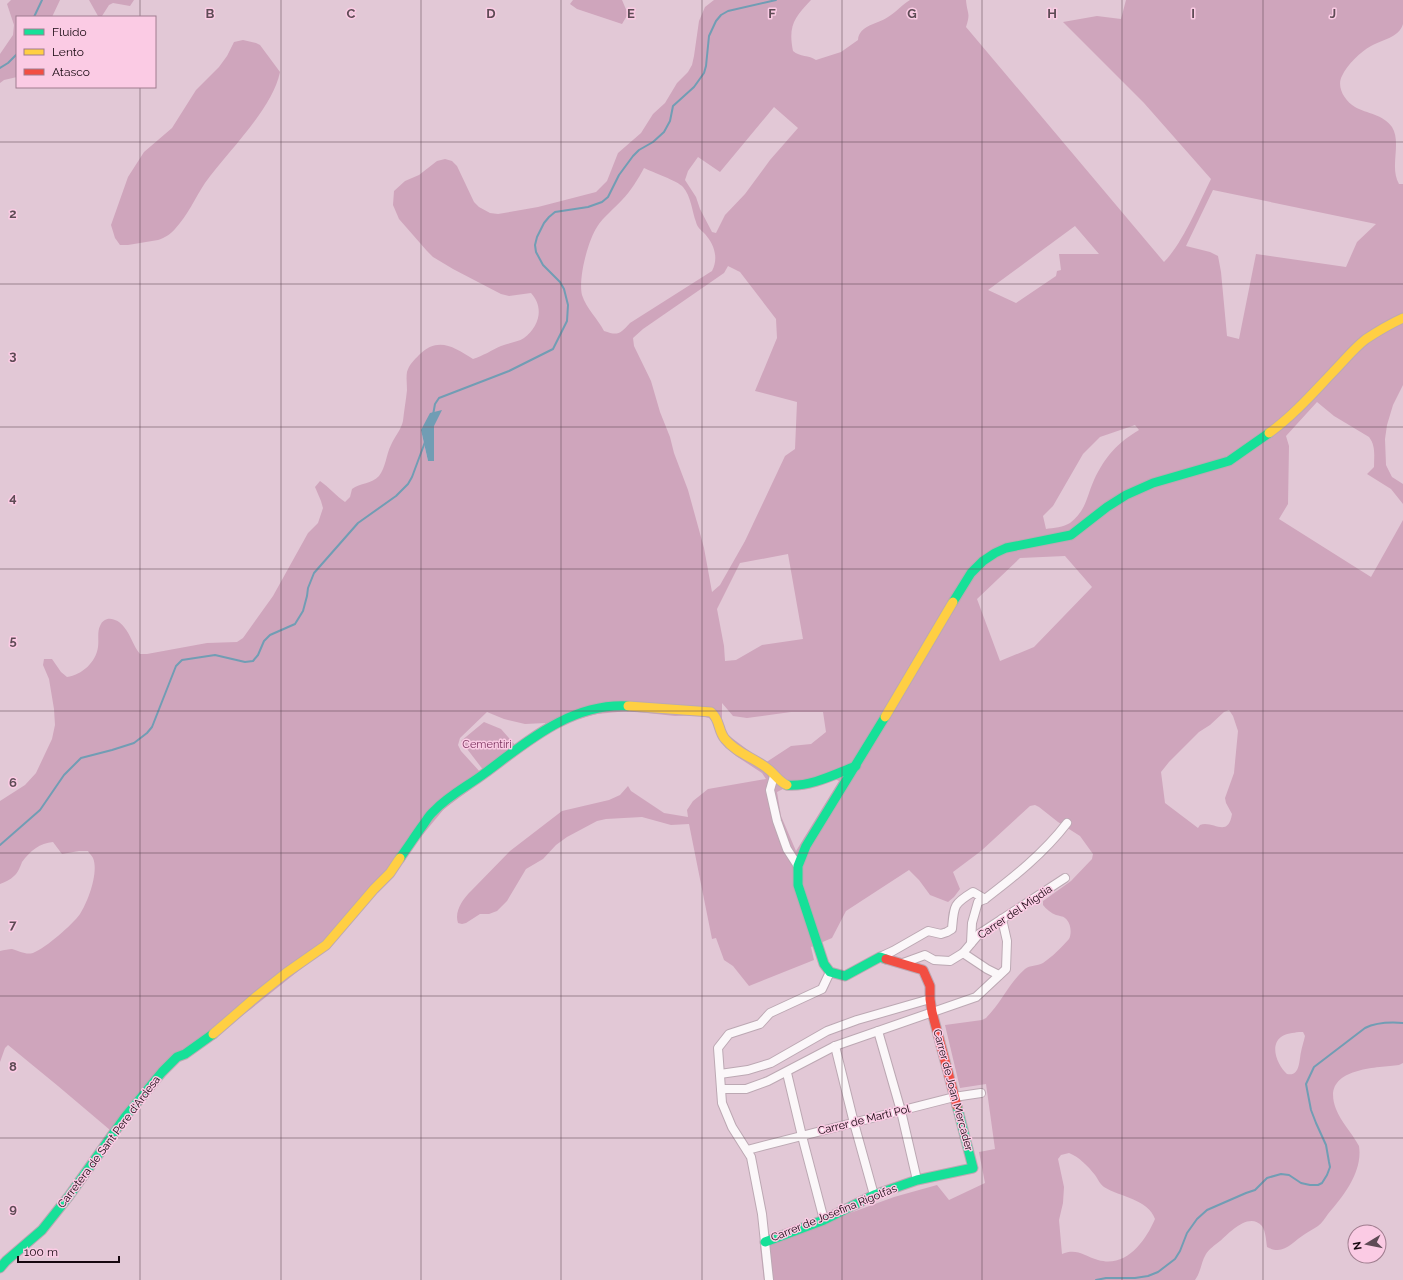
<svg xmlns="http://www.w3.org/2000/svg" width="1403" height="1280" font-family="Raleway,sans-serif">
<rect width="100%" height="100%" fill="#e2c8d6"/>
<!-- green -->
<g fill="#cfa5bc" fill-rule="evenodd">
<path d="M11 0H60L52 17H17V77L4 80 0 83V54L13 35 14 25 7 4Z"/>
<path d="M89 0H134L130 6 113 3 109 5 102 16H98Z"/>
<path d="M573 0H622L628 14 622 24 577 9 570 4Z"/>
<path d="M714 0H811C794 18 788 26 793 51 800 57 809 55 816 60L841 52 858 40C859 25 878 24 888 17 895 13 903 4 910 0 915 0 957 0 966 0 967 14 971 12 966 27L1164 262C1183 243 1199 203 1211 179L1144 103 1063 22 1097 16 1121 19 1126 0H1403C1403 7 1403 18 1403 24 1399 38 1381 40 1371 46 1360 52 1347 65 1342 76 1336 87 1345 101 1355 107 1367 114 1383 114 1392 127 1402 143 1389 167 1399 184H1403V385L1393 405 1387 425 1385 439 1386 465 1392 477 1403 484V504L1391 489 1367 474 1374 467C1374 456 1376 446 1369 437L1334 416 1317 402 1286 436 1289 446 1288 504 1279 519 1371 577 1403 520V1063L1399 1065C1374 1068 1320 1068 1336 1109 1341 1122 1352 1133 1359 1146 1363 1171 1344 1196 1328 1214 1325 1218 1322 1223 1318 1226 1314 1229 1309 1231 1305 1234 1292 1242 1284 1256 1267 1247 1266 1241 1266 1232 1262 1226 1249 1211 1229 1233 1220 1241 1215 1245 1209 1249 1206 1254 1201 1262 1201 1272 1195 1280H764L760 1246 894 1197 937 1185 949 1200 985 1183 979 1152 995 1149 986 1084 960 1088 945 1025 982 1020 986 1018C1001 1003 1009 983 1025 969 1030 965 1037 966 1043 963 1052 957 1062 947 1069 939 1072 933 1071 923 1065 918 1063 916 1059 916 1056 915 1051 913 1046 909 1043 905V901L1071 881 1092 859 1093 854 1080 836 1058 822 1039 807 1035 805 1030 806 981 851 953 872 960 889 954 897 948 902 930 895 919 880 909 870 846 911 832 938 811 947 814 960 749 986 733 966 724 960 716 938 712 939 689 824 671 825 642 817 606 819 597 821 567 837 556 845 543 859 526 869 507 901 497 911 489 914H480L466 923 462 924 458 923C454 911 463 899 471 891L510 851 562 811 609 800 620 795 628 786 631 791 664 813 688 817 687 810 693 801 708 789 766 779 762 773 736 756 727 748 714 722 709 718 698 715 675 716 628 711 597 714 574 720 538 738 444 809 332 944 251 1009 226 1027 181 1057 110 1130 58 1086 8 1045 5 1048 0 1062V951C4 950 9 949 12 949 20 951 25 955 33 953 46 948 72 925 80 914 88 902 99 872 93 858 92 856 89 853 88 851H79L62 854 53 842C40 843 30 851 22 862 20 867 18 873 14 876 10 880 5 882 0 884V801L25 785 36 773 52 739 55 725 54 709 49 679 43 665 44 659H52L61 672 67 677C82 675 96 662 98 647 99 640 97 632 100 626 105 614 118 619 124 627 131 635 133 646 140 654H147L207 643 237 642 243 638 273 596 308 533 318 523 323 508 321 501 315 487 320 481C329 487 336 496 345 502L350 497 352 489C360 483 372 484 379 476 386 467 386 455 391 445 395 436 401 430 403 421 404 411 406 400 407 390 407 384 406 378 407 372 409 365 414 360 419 355 438 336 454 347 473 359 483 356 492 350 501 346 509 343 518 342 524 338 540 326 544 307 531 293L509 296 501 294 453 269 433 257 427 251 399 219 393 205 394 191 405 181 419 175 437 161 445 159 452 161 457 166 474 202 479 207 490 213 498 214 538 207 596 192 607 181 618 153 641 133 653 114 665 103 677 83 688 72 692 65 694 56 699 21 705 7ZM774 107 798 128 770 160 745 194 725 215 716 233 712 232 700 209 696 197 685 180 688 171 698 157 720 172ZM644 168C652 172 678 181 683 187 691 196 692 211 696 222 697 227 701 230 705 234 714 244 719 258 712 271L630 323C620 334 618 336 604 331 598 319 586 308 582 295 578 278 588 241 597 227 603 217 614 209 622 200 631 191 638 179 644 168ZM1213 190 1376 224 1357 242 1346 267 1256 254 1239 339 1227 336 1221 272 1218 256 1210 252 1186 246ZM1075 226 1099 254H1059L1061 270 1057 271 1056 276 1016 303 988 290ZM728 266 740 272 776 319 777 338 755 391 797 402 795 449 785 456 745 541 720 585 712 592 704 548 688 490 674 453 670 437 660 412 651 381 634 346 633 338 643 329 724 273ZM1135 425 1139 430C1117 443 1105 457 1094 480 1086 498 1087 509 1070 523 1064 527 1053 528 1046 529L1043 516 1053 506 1083 454 1100 437ZM434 426V461H428L421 430ZM788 554 803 639 762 645 736 660 725 661 724 646 717 609 740 563ZM1065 556 1092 587 1034 647 1000 661 977 599 1020 558ZM722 703 733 716 747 718 791 712H823L826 732 811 744 791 746 765 763 728 735 722 727ZM1229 710 1233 716 1238 731 1234 773 1225 798 1226 803 1232 814C1228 839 1213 820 1200 825L1198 828 1165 803 1161 772 1169 762 1199 732 1210 725 1224 712ZM487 712 504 719 525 724 546 723 516 746 501 729 484 722 461 741 484 771 481 773 461 751 458 745 460 738ZM835 779 839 781 796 851 781 816 777 792 783 789ZM1299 1032H1303L1305 1036C1304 1041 1302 1046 1301 1052 1299 1061 1300 1077 1287 1074 1278 1066 1269 1046 1281 1037 1286 1033 1293 1033 1299 1032ZM1069 1153C1079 1157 1088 1166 1095 1175 1098 1179 1099 1183 1104 1187 1120 1197 1148 1199 1155 1219 1145 1242 1126 1268 1098 1260 1084 1256 1077 1248 1062 1254L1059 1220 1063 1203 1064 1187 1058 1159 1061 1155Z"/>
<path d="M243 40 256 43 260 45 280 72C272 110 228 151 205 183 195 198 188 215 175 229 171 234 164 238 158 240L128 245H120L115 238 111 225 128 177 144 152 172 128 196 90 219 67 227 56 234 42Z"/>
</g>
<!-- water -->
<path fill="#719db4" d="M442 410 434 426V461H428L421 430 430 413Z"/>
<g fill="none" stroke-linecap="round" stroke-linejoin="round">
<!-- stream -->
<g stroke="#719db4" stroke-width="2">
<path d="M34 17 42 0"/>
<path d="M0 68 8 63 17 54"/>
<path d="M433 415 435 404 439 398 509 371 553 349 567 321 568 305 564 289 560 282 543 265 536 252 535 245 537 237 544 223 549 217 555 212 588 207 602 202 608 197 619 175 633 156 639 150 653 142 664 132 670 121 673 106 694 87 704 73 706 66 709 36 716 21 721 15 728 11 776 0"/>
<path d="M0 845 40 810 64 775 81 758 112 750 134 743 147 733 152 727 176 666 182 660 215 655 245 662 253 661 258 655 264 641 270 635 295 624 303 611 307 596 308 588 314 573 358 523 396 496 408 484 412 477 425 442"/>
<path d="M1096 1280 1106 1278H1135L1148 1276 1158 1272 1175 1259 1180 1251 1187 1233 1197 1219 1207 1210 1246 1193 1255 1190 1267 1178 1281 1174 1289 1175 1301 1183 1310 1185H1318L1322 1183 1327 1175 1330 1167 1329 1162 1326 1145 1316 1123 1311 1110 1306 1084 1314 1067 1365 1028C1377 1022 1390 1022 1403 1023"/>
</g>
<defs>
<g id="street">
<path d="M774 776 770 790 777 821 787 849 798 866"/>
<path d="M971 943 972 923 978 902 985 899C1014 877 1044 853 1067 823"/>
<path d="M963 953 987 969 999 975"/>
<path d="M880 957 893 951 928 931 941 934 947 932 952 929C954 906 953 904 973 892L985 899"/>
<path d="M903 963 925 955 934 960 950 961 963 953 979 934 1065 878"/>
<path d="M878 1031 901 1111 917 1180"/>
<path d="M835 1046 854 1123 874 1195"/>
<path d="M787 1073 802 1136 824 1220"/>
<path d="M720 1074 748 1070 771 1063 827 1031 857 1020 930 999"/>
<path d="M721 1089H746L768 1081 835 1046 976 997 1006 969 1007 941 1002 919"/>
<path d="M747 1150 954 1097 981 1093"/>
<path d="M769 1280 762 1214 751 1157 732 1127 722 1103 718 1048 729 1034 760 1024 770 1013 822 989 830 972"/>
</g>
<g id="fast">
<path d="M953 602 971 573 983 561 995 553 1006 548 1071 535 1107 507 1126 495 1153 483 1229 461 1269 433"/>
<path d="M885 717 806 846 798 866V885L824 964 830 972 845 976 880 957 886 959"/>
<path d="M787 785C811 787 835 774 856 766"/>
<path d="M400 858C408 847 415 836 423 825 426 821 429 815 434 811 449 795 468 786 485 773 528 741 571 703 628 706"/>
<path d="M765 1242 824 1220 874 1195 917 1180 973 1168 957 1106"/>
<path d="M0 1268 6 1261 42 1230 69 1196 125 1117 162 1072 177 1057 185 1054 213 1034"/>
</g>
<g id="slow">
<path d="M1269 433C1293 416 1313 393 1333 372 1344 361 1354 348 1366 339 1378 331 1390 324 1403 318"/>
<path d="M628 706 711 712C720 719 718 731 725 739 736 753 755 758 768 769 775 774 779 782 787 785"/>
<path d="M885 717 953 602"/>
<path d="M213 1034 257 996 286 973 326 945 374 889 390 873 400 858"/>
</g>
<path id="jam" d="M886 959 923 970 930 986V999L932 1012 957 1106"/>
</defs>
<!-- street casing -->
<use href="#street" stroke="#bca8b3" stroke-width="10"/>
<!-- fast casing -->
<use href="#fast" stroke="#bca8b3" stroke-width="11"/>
<!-- slow casing -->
<use href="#slow" stroke="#bca8b3" stroke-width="11"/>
<!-- jam casing -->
<use href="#jam" stroke="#bca8b3" stroke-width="11"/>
<!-- street -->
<use href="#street" stroke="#fbf7f9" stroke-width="8"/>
<!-- fast -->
<use href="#fast" stroke="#16e098" stroke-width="9"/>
<!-- slow -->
<use href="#slow" stroke="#ffcf43" stroke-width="9"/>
<!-- jam -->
<use href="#jam" stroke="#f24e42" stroke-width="9"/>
</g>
<!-- grid -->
<path fill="none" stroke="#5e4b55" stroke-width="1" stroke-opacity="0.55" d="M140 0V17M281 0V1280M421 0V1280M561 0V1280M702 0V1280M842 0V1280M982 0V1280M1122 0V1280M1263 0V1280M140 87V1280M0 142H1403M0 284H1403M0 427H1403M0 569H1403M0 711H1403M0 853H1403M0 996H1403M0 1138H1403"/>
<g text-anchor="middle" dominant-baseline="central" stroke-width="3" stroke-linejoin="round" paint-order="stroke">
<!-- park labels -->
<g font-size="11" fill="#7c335f" stroke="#fbcbe4">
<text x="487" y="744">Cementiri</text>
</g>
<!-- street labels -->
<g font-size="11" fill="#170810" stroke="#fbcbe4">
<text transform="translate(1015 912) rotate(-34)">Carrer del Migdia</text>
<text transform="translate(953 1090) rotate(75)">Carrer de Joan Mercader</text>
<text transform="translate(864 1120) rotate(-14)">Carrer de Martí Pol</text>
<text transform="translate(109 1142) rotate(-53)">Carretera de Sant Pere d'Ardesa</text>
<text transform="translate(834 1213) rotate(-22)">Carrer de Josefina Rigolfas</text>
</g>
</g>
<g font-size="13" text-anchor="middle" font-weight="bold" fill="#5e4b55" stroke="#fbcbe4" stroke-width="3" stroke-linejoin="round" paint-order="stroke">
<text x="210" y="18">B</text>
<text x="351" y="18">C</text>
<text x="491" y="18">D</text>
<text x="631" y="18">E</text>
<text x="772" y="18">F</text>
<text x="912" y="18">G</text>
<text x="1052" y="18">H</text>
<text x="1193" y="18">I</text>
<text x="1333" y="18">J</text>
<text x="13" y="218">2</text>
<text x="13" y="360">3</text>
<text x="13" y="502">4</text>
<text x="13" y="645">5</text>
<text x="13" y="787">6</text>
<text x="13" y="929">7</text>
<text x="13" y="1071">8</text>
<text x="13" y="1213">9</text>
</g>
<!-- legend -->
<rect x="16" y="16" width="140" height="72" fill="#fbcbe4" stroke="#a07d8f"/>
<rect x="24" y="29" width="20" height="6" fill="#16e098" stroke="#a07d8f"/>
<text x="52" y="36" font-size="12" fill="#170810">Fluido</text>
<rect x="24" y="49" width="20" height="6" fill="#ffcf43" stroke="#a07d8f"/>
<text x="52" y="56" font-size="12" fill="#170810">Lento</text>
<rect x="24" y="69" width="20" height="6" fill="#f24e42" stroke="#a07d8f"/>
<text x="52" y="76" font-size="12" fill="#170810">Atasco</text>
<!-- north arrow -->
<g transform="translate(1367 1244) rotate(260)"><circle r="19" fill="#fbcbe4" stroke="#a07d8f"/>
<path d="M0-3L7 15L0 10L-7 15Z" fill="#5e4b55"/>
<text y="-6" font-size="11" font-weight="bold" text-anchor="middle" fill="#170810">N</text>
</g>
<!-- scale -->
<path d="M18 1256v6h101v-6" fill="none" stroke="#170810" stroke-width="2"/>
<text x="24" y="1256" font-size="12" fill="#170810" stroke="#fbcbe4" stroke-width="3" paint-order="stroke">100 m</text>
</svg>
